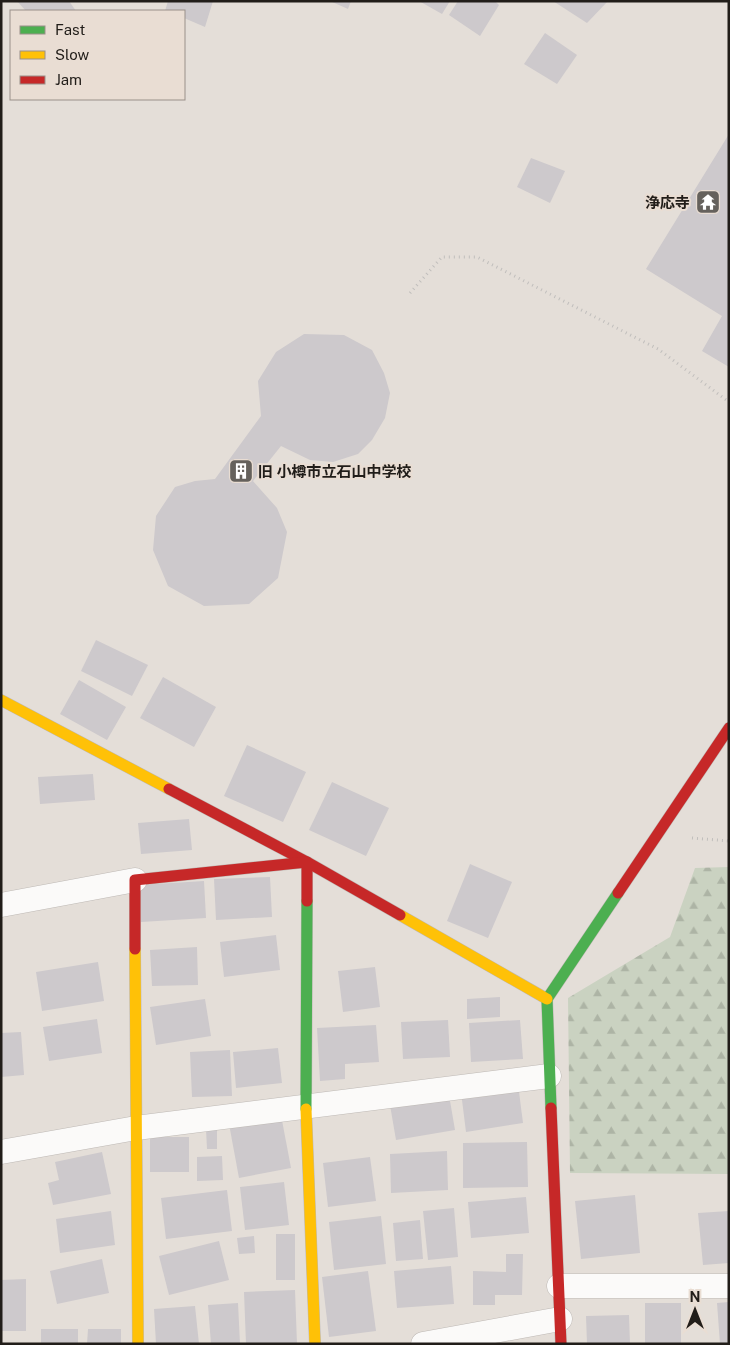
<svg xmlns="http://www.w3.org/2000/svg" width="730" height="1345" font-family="'Public Sans','Noto Sans JP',sans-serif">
<defs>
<pattern id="forest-firs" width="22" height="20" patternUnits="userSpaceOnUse" patternTransform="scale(1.25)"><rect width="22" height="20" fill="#cad2c1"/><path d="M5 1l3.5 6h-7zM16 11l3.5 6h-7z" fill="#adb4a5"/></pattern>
</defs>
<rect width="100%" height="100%" fill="#e4ded8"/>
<!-- forest -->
<path fill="url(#forest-firs)" d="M729 867V1174L570 1173 568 998 670 937 695 868Z"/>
<!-- building -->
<g fill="#cdc9cc">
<path d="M17 1H69L76 11H26Z"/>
<path d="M168 1H213L205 27 184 18V11H165Z"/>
<path d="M330 1H351L348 9Z"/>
<path d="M419 1H450L442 14Z"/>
<path d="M458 1H495L499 5 480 36 449 15Z"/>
<path d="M553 1H608L587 23Z"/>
<path d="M545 33 577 55 557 84 524 64Z"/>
<path d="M729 134V367L702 351 722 316 646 269Z"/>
<path d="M531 158 565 171 550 203 517 187Z"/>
<path d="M304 334 344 335 372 350 384 373 390 393 385 418 372 440 358 454 333 462 310 460 281 446 253 481 277 508 287 532 278 578 249 604 204 606 168 586 153 550 156 516 175 487 195 481 215 479 261 416 258 381 276 352Z"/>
<path d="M96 640 148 665 132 696 81 671Z"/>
<path d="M163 677 216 707 194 747 140 718Z"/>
<path d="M79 680 126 707 107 740 60 714Z"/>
<path d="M247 745 306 772 283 822 224 796Z"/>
<path d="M93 774 95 800 40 804 38 777Z"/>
<path d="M332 782 389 808 366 856 309 830Z"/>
<path d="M189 819 192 850 141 854 138 823Z"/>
<path d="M470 864 512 882 488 938 447 921Z"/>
<path d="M270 877 272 917 216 920 214 879Z"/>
<path d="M204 881 206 918 141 922 139 885Z"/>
<path d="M276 935 280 970 224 977 220 942Z"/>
<path d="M197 947 198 985 152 986 150 950Z"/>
<path d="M98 962 104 1001 42 1011 36 972Z"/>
<path d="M375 967 380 1007 343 1012 338 971Z"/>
<path d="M500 997V1017L467 1019V999Z"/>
<path d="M205 999 211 1036 156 1045 150 1007Z"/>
<path d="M97 1019 102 1053 49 1061 43 1027Z"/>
<path d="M448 1020 450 1057 403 1059 401 1022Z"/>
<path d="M520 1020 523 1059 471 1062 469 1023Z"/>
<path d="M376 1025 379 1062 345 1064V1079L320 1081 317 1028Z"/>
<path d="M21 1032 24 1075 1 1077V1033Z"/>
<path d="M278 1048 282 1083 236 1088 233 1052Z"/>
<path d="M230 1050 232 1096 192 1097 190 1052Z"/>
<path d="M518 1084 523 1123 466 1132 461 1092Z"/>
<path d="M449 1095 455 1130 396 1140 390 1105Z"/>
<path d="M281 1115 291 1168 239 1178 229 1124Z"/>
<path d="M206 1129H217V1149H207Z"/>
<rect x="150" y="1137" width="39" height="35"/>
<path d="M527 1142 528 1187 463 1188V1143Z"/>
<path d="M447 1151 448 1190 391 1193 390 1154Z"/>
<path d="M102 1152 111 1194 53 1205 48 1183 59 1180 55 1162Z"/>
<path d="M222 1156 223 1180 197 1181V1157Z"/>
<path d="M370 1157 376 1201 328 1207 323 1163Z"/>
<path d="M284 1182 289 1225 245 1230 240 1187Z"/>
<path d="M227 1190 232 1231 166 1239 161 1198Z"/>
<path d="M635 1195 640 1253 581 1259 575 1201Z"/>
<path d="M526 1197 529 1233 471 1238 468 1202Z"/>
<path d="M454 1208 458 1257 428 1260 423 1211Z"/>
<path d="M111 1211 115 1245 60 1253 56 1219Z"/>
<path d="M729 1211V1263L703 1265 698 1213Z"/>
<path d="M381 1216 386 1264 334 1270 329 1222Z"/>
<path d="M420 1220 423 1259 396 1261 393 1223Z"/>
<rect x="276" y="1234" width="19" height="46"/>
<path d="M254 1236 255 1253 239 1254 237 1238Z"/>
<path d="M219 1241 229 1280 169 1295 159 1256Z"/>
<path d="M506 1254H523L522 1295H495V1305H473V1271L506 1272Z"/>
<path d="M102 1259 109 1293 57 1304 50 1271Z"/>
<path d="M451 1266 454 1304 397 1308 394 1271Z"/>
<path d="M368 1271 376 1331 329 1337 322 1277Z"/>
<path d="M26 1279V1331H1V1280Z"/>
<path d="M295 1290 297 1344H246L244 1292Z"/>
<path d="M729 1302V1344H720L717 1303Z"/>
<path d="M238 1303 240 1344H211L208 1305Z"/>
<rect x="645" y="1303" width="36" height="41"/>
<path d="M195 1306 199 1344H156L154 1309Z"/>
<path d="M629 1315 630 1344H587L586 1316Z"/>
<rect x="41" y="1329" width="37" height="15"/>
<path d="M88 1329H121V1344H87Z"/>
</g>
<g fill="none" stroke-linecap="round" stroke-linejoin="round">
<defs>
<g id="street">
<path d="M1 905 135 880"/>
<path d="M1 1152 136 1128 549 1076"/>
<path d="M559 1286H729"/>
<path d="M423 1344 560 1319"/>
</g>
<g id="fast">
<path d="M551 1108 547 999 618 893"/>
<path d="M306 1109 307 901"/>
</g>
<g id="slow">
<path d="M1 700 169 789"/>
<path d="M400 915 547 999"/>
<path d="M135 949 138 1344"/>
<path d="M306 1109 315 1344"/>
</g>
<g id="jam">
<path d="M169 789 307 862 400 915"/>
<path d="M618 893 729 728"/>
<path d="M135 949V880L307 862V901"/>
<path d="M551 1108 561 1344"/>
</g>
</defs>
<!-- street casing -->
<use href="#street" stroke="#beb9b5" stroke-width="25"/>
<!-- fast casing -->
<use href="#fast" stroke="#beb9b5" stroke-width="12"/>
<!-- slow casing -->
<use href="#slow" stroke="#beb9b5" stroke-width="12"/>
<!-- jam casing -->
<use href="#jam" stroke="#beb9b5" stroke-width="12"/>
<!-- path -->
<g stroke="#c0bebc" stroke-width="3" stroke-dasharray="1 4" stroke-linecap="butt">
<path d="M410 293 442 257H477L658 349 729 402"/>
<path d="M692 838 729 841"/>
</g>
<!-- street -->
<use href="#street" stroke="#fbfaf9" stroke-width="24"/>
<!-- fast -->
<use href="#fast" stroke="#4caf50" stroke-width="11"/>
<!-- slow -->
<use href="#slow" stroke="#ffc107" stroke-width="11"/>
<!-- jam -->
<use href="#jam" stroke="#c62828" stroke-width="11"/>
</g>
<!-- icons -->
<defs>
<symbol id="temple-square" viewBox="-11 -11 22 22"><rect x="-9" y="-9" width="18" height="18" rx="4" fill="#65615c" stroke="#e9ddd3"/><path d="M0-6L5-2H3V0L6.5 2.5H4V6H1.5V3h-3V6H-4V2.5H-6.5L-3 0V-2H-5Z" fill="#fff"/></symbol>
<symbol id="building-square" viewBox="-11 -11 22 22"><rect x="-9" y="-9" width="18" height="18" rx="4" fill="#65615c" stroke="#e9ddd3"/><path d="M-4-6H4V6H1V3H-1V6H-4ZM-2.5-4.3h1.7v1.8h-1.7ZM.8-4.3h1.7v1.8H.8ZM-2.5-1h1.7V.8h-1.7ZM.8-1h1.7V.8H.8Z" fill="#fff"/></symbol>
</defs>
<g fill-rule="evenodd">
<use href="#temple-square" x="694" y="188" width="28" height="28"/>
<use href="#building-square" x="227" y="457" width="28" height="28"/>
</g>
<g text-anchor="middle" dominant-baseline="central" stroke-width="4" stroke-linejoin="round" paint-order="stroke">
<!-- poi labels -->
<g font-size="15" font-weight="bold" fill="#211d19" stroke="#e9ddd3" text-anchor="end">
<text x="690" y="202">浄応寺</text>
<text x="258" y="471" text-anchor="start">旧 小樽市立石山中学校</text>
</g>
</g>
<!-- border -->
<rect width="730" height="1345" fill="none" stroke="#211d19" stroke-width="5"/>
<!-- legend -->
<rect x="10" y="10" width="175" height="90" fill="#e9ddd3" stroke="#999089"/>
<rect x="20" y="26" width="25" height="8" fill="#4caf50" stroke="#999089"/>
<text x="55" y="35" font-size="15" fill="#211d19">Fast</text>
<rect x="20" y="51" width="25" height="8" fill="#ffc107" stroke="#999089"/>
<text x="55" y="60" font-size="15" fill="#211d19">Slow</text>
<rect x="20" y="76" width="25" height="8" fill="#c62828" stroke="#999089"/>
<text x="55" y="85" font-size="15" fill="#211d19">Jam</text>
<!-- north arrow -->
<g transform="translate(695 1310)" stroke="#e9ddd3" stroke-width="4" paint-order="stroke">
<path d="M0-4L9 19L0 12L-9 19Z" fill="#211d19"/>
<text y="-8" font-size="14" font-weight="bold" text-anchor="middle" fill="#211d19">N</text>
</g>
</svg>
